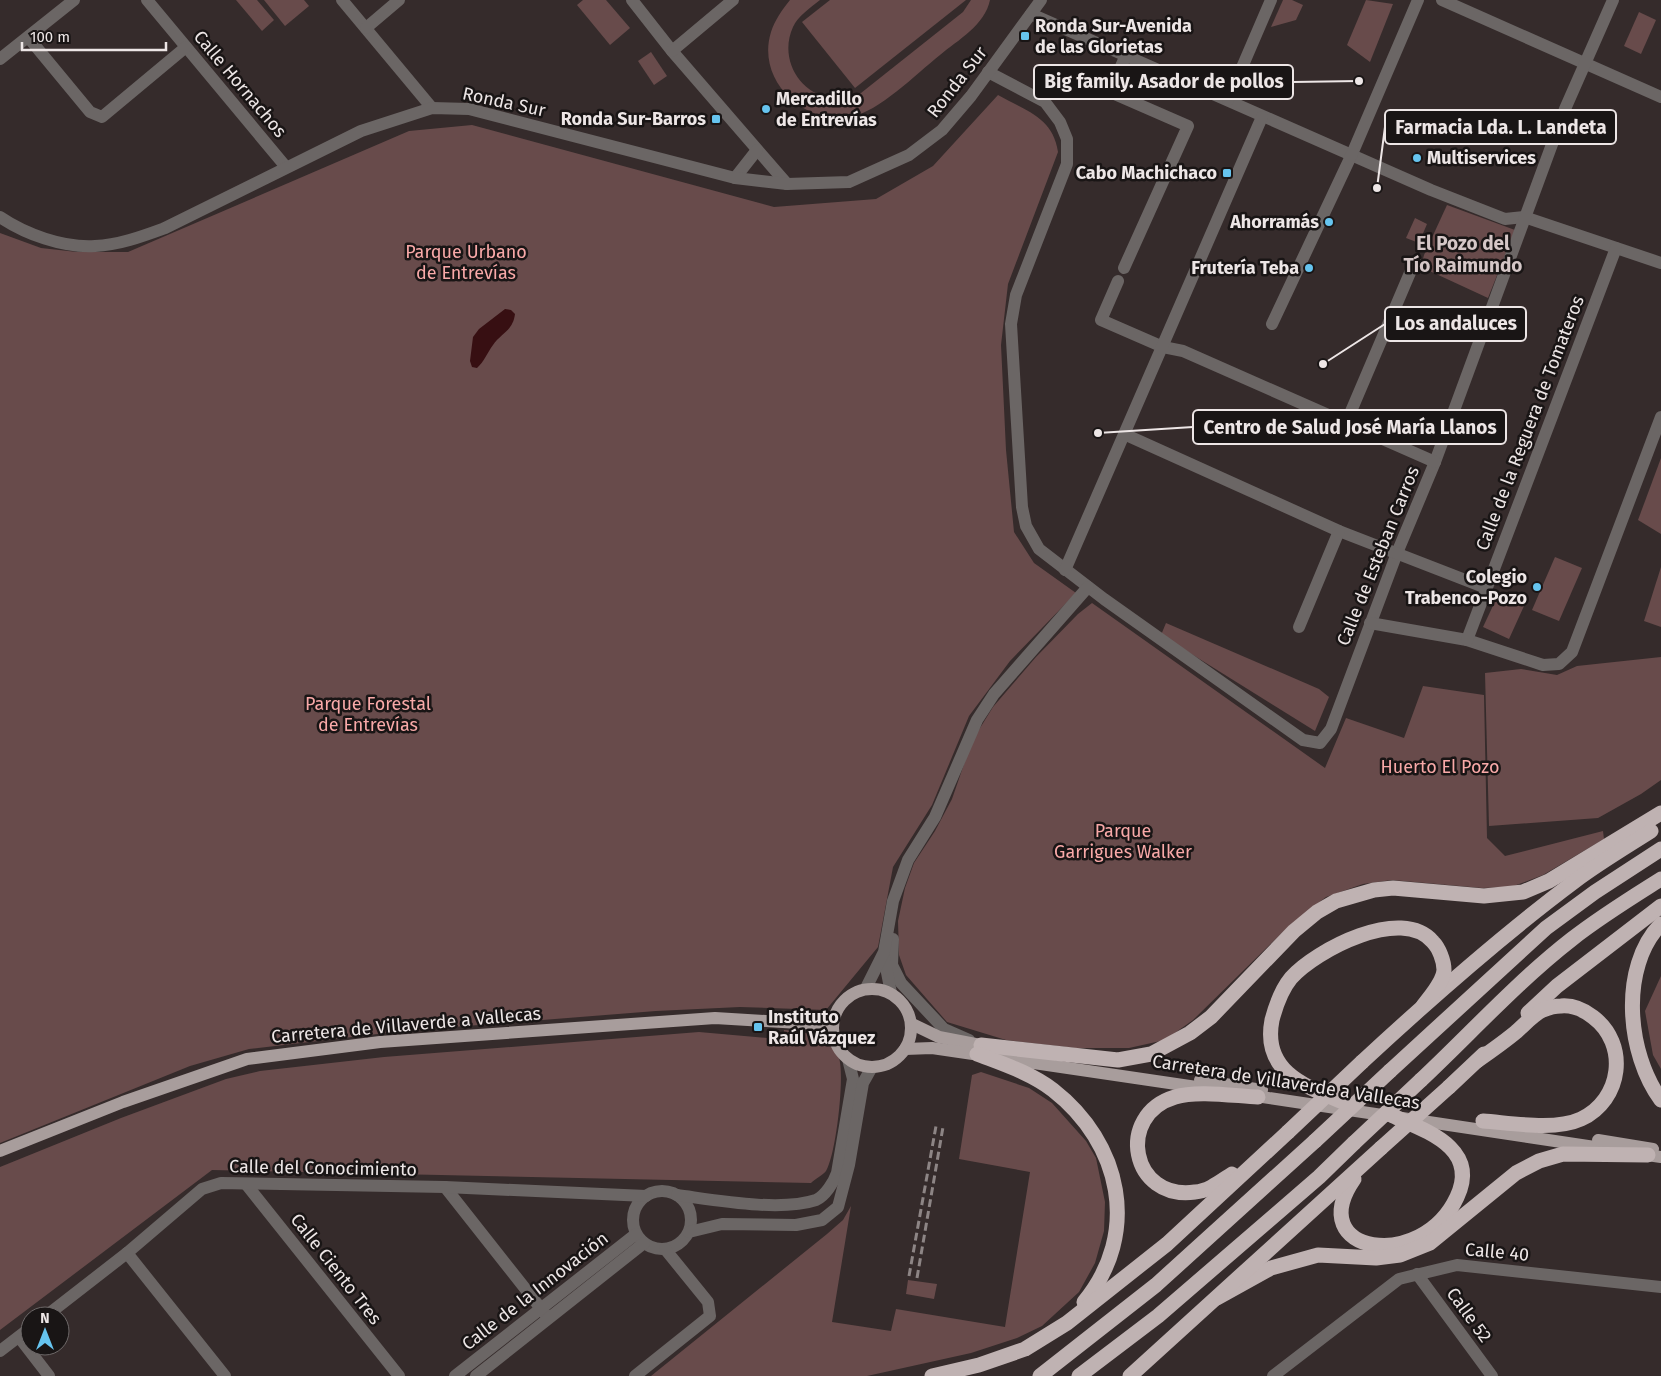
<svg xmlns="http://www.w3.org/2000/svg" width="1661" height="1376" font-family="'Fira Sans',sans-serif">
<rect width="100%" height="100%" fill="#352b2b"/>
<!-- green -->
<g fill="#684b4b">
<path d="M236 0H257L274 20 262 31Z"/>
<path d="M264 0H304L309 6 285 26Z"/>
<path d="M583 0H606L630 28 610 45 577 5Z"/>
<path d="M790 0H820C810 8 798 16 793 27 779 57 798 93 831 98 842 99 851 96 861 93L963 12 971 0H990C985 25 958 40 940 55 916 74 879 112 850 117 803 125 756 80 771 32 775 20 782 10 790 0Z"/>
<path d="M830 0H966L855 88 802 22Z"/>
<path d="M1283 0H1292L1303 5 1296 20 1271 27Z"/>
<path d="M1366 0 1393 4 1370 62 1347 45Z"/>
<path d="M1639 12 1656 20 1641 54 1624 46Z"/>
<path d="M651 52 667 76 654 85 638 61Z"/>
<path d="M998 95C1026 111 1053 117 1058 152L1008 284 1001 345 1006 450 1014 532 1034 563 1076 593 1010 661 969 716 932 805 893 867 878 947 826 1010 740 1007 656 1011 403 1031 249 1049 190 1066 0 1143V233L41 248 77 252H128L409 131 472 125 774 207 876 199 933 166Z"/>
<path d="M1447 205 1515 230 1488 298 1421 267 1424 255Z"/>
<path d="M1415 218 1427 224 1419 243 1406 238Z"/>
<path d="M1661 458V534L1638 520Z"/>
<path d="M1555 557 1582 568 1559 621 1532 610Z"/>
<path d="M1661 567V627L1644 621Z"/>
<path d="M1498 595 1524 606 1509 639 1483 627Z"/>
<path d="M1092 603 1325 768 1346 718 1404 738 1423 686 1484 695 1487 838 1505 856 1603 831 1604 839 1543 875 1511 887 1482 888 1392 880 1363 884 1326 897 1291 924 1193 1020 1165 1040 1129 1048H1075L1006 1040 947 1022 906 975 899 955 898 921 905 888 914 863 935 831 952 799 972 741 993 707 1036 657 1078 614Z"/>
<path d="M1166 623 1319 689 1329 697 1315 731 1161 635Z"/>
<path d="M1661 657V780L1641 794 1598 818 1489 826 1485 673 1521 669 1557 675 1577 666Z"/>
<path d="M1661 976V1069L1653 1055 1645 1011Z"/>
<path d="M784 1030C803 1031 832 1036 839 1058 845 1076 836 1155 826 1171 823 1175 815 1179 811 1183L212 1170 0 1330V1167L121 1118 226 1079 260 1071 384 1057 699 1032 778 1039 783 1037Z"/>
<path d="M981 1072 1029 1088 1052 1103 1086 1141 1096 1158 1105 1202 1104 1231 1095 1263 1079 1292 1042 1326 1017 1338 971 1353 867 1376H651L827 1234 843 1220 851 1206 832 1322 891 1331 896 1309 1005 1327 1030 1172 959 1159 972 1075Z"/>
<path d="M908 1280 937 1284 934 1299 906 1294Z"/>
</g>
<!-- water -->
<path fill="#370f12" d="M505 309 511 310 515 314C513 331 501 333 493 345 487 353 484 362 477 368L472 367 470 361 473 337 479 329Z"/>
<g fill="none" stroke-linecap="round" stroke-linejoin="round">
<!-- minor -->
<g stroke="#6b6665" stroke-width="12">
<path d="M147 0 286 167"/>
<path d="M342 0 432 108"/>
<path d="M632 0 672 51 787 184"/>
<path d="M1442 0 1661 97"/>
<path d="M1031 14 1431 190 1505 219 1524 217 1661 263"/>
<path d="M366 28 399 0"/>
<path d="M28 37 90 112 102 117 186 47"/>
<path d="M672 51 733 0"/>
<path d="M0 59 74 0"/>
<path d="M988 72 1045 102 1060 122 1067 139V164L1016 295 1011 324 1022 507 1026 526 1039 549 1104 599 1303 740 1320 743 1331 729 1397 553 1435 462 1565 109 1613 0"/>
<path d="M1228 100 1271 0"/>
<path d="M735 178 757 150"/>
<path d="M0 217C25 234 63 248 95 246 119 245 143 236 165 228L361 131 432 108 469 109 735 178 787 184 849 182 909 155 942 130 971 96 1041 0"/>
<path d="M1124 268 1188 126 1110 92 1126 55"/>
<path d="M1118 281 1101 320 1163 347 1183 351 1435 462"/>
<path d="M1272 324 1352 154 1418 0"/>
<path d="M1346 423 1415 261"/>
<path d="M1124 434 1339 531 1486 588"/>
<path d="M1065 570 1262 117"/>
<path d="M1370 623 1467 640 1543 665 1559 664 1572 652 1661 417"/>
<path d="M1299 627 1339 531"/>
<path d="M1467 640 1616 248"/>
<path d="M893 939 892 965 901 983 944 1029 969 1040"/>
<path d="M884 957 891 993"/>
<path d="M866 988 884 952 893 901 908 860 935 817 977 720 994 694 1088 587"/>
<path d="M246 1184 399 1376"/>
<path d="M445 1187 546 1315"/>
<circle cx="662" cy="1220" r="29"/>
<path d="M677 1195C715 1200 780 1212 816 1200 825 1196 834 1182 837 1173L853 1079 848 1059"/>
<path d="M689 1232 722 1224 796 1225 822 1220 838 1207 849 1165 863 1083 872 1067"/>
<path d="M127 1253 225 1376"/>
<path d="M1417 1274 1492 1376"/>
<path d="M46 1316 127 1253 202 1189 221 1183 445 1187 646 1196"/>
<path d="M19 1337 49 1376"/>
<path d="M0 1351 30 1328"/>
<path d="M455 1376 636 1234"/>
<path d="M476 1376 644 1243"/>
<path d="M635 1376 710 1316 708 1302 665 1249"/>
<path d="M1273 1376 1399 1279 1457 1265 1661 1287"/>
</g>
<!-- major -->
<g stroke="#a89d9c" stroke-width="12">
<circle cx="872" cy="1028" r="39"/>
<path d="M912 1024 939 1037 991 1047"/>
<path d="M905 1049 932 1048 1210 1089"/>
<path d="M1200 1080 1262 1090"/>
<path d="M1249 1095 1608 1149"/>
<path d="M1598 1140 1653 1149"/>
<path d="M0 1151 123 1102 247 1059 380 1042 715 1018 832 1025"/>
<path d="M1640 1154 1661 1157"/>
</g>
<!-- highway -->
<g stroke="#bfb2b2" stroke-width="15">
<path d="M1661 924C1619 967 1627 1054 1661 1100"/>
<path d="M1528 1013 1557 986 1661 906"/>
<path d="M981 1045 1118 1060 1151 1054 1190 1033 1211 1017 1294 931 1317 912 1336 901 1374 890 1393 888 1484 896 1523 892 1549 881 1661 813"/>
<path d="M977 1054C1003 1064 1031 1073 1053 1090 1121 1143 1141 1233 1084 1302"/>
<path d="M1477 1061C1491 1051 1504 1042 1516 1032 1524 1025 1534 1014 1543 1010 1548 1008 1556 1006 1561 1006 1573 1005 1584 1010 1593 1017 1629 1044 1622 1100 1581 1119 1555 1131 1511 1123 1483 1121"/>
<path d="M1362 1062C1430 999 1500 937 1575 881 1599 863 1626 847 1651 831"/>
<path d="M1390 1071 1546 928 1595 892 1661 849"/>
<path d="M1421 1080C1471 1033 1518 981 1572 939 1600 917 1631 898 1661 879"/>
<path d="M1449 1087 1484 1054"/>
<path d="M1343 1102C1304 1086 1262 1071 1272 1020 1276 1005 1281 990 1291 978 1316 950 1402 905 1433 942 1439 948 1444 961 1444 970 1443 983 1430 996 1423 1006"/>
<path d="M1232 1174C1221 1181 1209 1191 1195 1192 1131 1201 1115 1115 1175 1097 1197 1090 1235 1096 1258 1097"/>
<path d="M1354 1179C1302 1254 1422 1273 1457 1197 1480 1148 1426 1131 1393 1116"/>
<path d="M1217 1298 1271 1268 1318 1255 1376 1258 1400 1255 1430 1243 1516 1173 1539 1161 1563 1154 1648 1155"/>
<path d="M932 1376 979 1365 1025 1349 1067 1323 1167 1244 1288 1132"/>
<path d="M1040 1376 1156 1285 1315 1141"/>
<path d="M1079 1376 1158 1316 1319 1177 1354 1143"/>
<path d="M1130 1376 1381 1148"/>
</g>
<!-- rail -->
<g stroke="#8d8585" stroke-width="3" stroke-dasharray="8 4" stroke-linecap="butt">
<path d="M909 1276 936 1126"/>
<path d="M917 1278 943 1127"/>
</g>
<!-- highway-bridge -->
<g stroke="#bfb2b2" stroke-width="15">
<path d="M1288 1132 1362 1062"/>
<path d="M1315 1141 1390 1071"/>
<path d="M1354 1143 1421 1080"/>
<path d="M1381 1148 1449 1087"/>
</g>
</g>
<!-- markers -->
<g fill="#66c4ef" stroke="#191515" stroke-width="2">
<rect x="1020" y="31" width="10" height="10" rx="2.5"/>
<circle cx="766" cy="109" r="5"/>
<rect x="711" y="114" width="10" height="10" rx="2.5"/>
<circle cx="1417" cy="158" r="5"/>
<rect x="1222" y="168" width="10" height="10" rx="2.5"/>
<circle cx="1329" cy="222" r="5"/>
<circle cx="1309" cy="268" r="5"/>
<circle cx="1537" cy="587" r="5"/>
<rect x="753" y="1022" width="10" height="10" rx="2.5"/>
</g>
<g text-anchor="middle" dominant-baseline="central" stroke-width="5" stroke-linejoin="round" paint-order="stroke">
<!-- poi labels -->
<g font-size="18" font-weight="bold" fill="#ede6e6" stroke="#191515" text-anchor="end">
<text x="1035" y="26" text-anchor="start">Ronda Sur-Avenida<tspan x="1035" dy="21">de las Glorietas</tspan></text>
<text x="776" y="99" text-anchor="start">Mercadillo<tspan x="776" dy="21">de Entrevías</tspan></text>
<text x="706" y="119">Ronda Sur-Barros</text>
<text x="1427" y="158" text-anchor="start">Multiservices</text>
<text x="1217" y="173">Cabo Machichaco</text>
<text x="1319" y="222">Ahorramás</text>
<text x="1299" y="268">Frutería Teba</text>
<text x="1527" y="577">Colegio<tspan x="1527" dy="21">Trabenco-Pozo</tspan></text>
<text x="768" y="1017" text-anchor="start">Instituto<tspan x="768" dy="21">Raúl Vázquez</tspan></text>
</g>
<!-- street labels -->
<g font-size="18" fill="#ede6e6" stroke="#191515">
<text transform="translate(957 82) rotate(-52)">Ronda Sur</text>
<text transform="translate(240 84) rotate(50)">Calle Hornachos</text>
<text transform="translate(504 102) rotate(12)">Ronda Sur</text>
<text transform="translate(1530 423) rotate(-69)">Calle de la Reguera de Tomateros</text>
<text transform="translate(1378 556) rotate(-68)">Calle de Esteban Carros</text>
<text transform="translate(406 1025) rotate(-5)">Carretera de Villaverde a Vallecas</text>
<text transform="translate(1286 1082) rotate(9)">Carretera de Villaverde a Vallecas</text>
<text transform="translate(323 1168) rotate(1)">Calle del Conocimiento</text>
<text transform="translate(1497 1252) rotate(5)">Calle 40</text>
<text transform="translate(336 1269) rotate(52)">Calle Ciento Tres</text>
<text transform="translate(535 1291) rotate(-38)">Calle de la Innovación</text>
<text transform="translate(1469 1315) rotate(54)">Calle 52</text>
</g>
<!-- park labels -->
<g font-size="18" fill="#f9a9a8" stroke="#191515">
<text x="466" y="252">Parque Urbano<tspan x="466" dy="21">de Entrevías</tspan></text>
<text x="368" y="704">Parque Forestal<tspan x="368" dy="21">de Entrevías</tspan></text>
<text x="1440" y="767">Huerto El Pozo</text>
<text x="1123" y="831">Parque<tspan x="1123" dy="21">Garrigues Walker</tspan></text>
</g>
<!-- neighbourhood labels -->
<g font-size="19" font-weight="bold" fill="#d5c7c7" stroke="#191515">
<text x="1463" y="243">El Pozo del<tspan x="1463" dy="22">Tío Raimundo</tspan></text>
</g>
</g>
<!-- callouts -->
<path fill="none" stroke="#ede6e6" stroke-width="2" d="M1359 81L1293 82M1377 188L1385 127M1323 364L1385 324M1098 433L1193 427"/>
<g fill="#ede6e6" stroke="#191515" stroke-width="2">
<circle cx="1359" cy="81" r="5"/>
<circle cx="1377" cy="188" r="5"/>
<circle cx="1323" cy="364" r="5"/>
<circle cx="1098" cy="433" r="5"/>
</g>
<g fill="#191515" stroke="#ede6e6" stroke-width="2">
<rect x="1034" y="65" width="259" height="34" rx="5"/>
<rect x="1385" y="110" width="231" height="34" rx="5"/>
<rect x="1385" y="307" width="141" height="34" rx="5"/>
<rect x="1193" y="410" width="313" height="34" rx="5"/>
</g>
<g font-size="19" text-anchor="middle" font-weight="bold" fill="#ede6e6">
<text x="1164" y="88">Big family. Asador de pollos</text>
<text x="1501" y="134">Farmacia Lda. L. Landeta</text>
<text x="1456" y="330">Los andaluces</text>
<text x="1350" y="434">Centro de Salud José María Llanos</text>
</g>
<!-- north arrow -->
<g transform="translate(45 1331)"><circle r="24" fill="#191515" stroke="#6e6969"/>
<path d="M0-4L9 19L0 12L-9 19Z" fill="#66c4ef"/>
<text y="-8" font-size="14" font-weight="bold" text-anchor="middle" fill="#ede6e6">N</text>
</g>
<!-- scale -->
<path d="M22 42v8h144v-8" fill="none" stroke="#ede6e6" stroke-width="2.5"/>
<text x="30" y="42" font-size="15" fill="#ede6e6" stroke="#191515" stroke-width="4" paint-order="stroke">100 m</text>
</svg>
